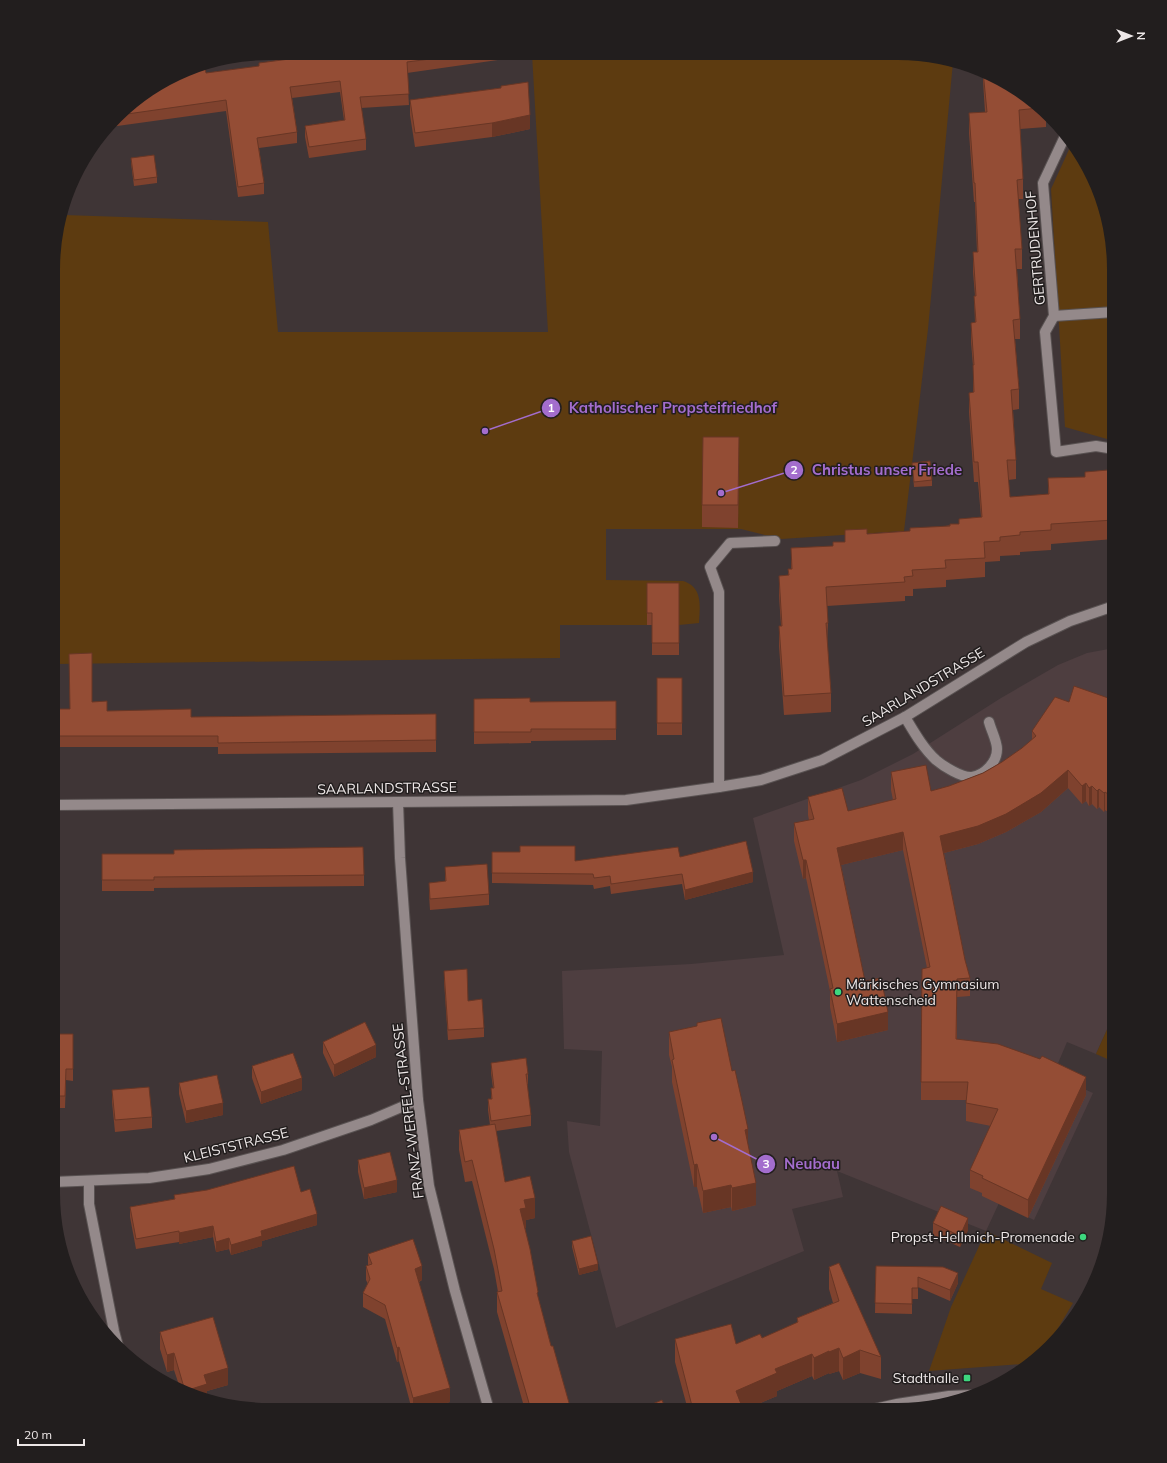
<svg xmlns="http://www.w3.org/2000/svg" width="1167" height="1463" font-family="Mulish,sans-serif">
<rect width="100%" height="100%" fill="#3f3536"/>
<!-- built -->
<path fill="#4e3e40" d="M1114 648V1014L1096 1054 1067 1042 1053 1075 1093 1093 1034 1220 999 1203 986 1231 837 1171 843 1197 792 1209 804 1251 616 1328 569 1152 567 1121 600 1126 602 1051 564 1049 562 971 691 964 784 955 753 818 861 780 913 754 1001 698 1058 665 1087 653Z"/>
<!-- green -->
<g fill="#5d3b10">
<path d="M532 54 926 55 953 62 928 329 904 531 781 539 741 529H606V580L683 581C703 587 700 606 699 623L679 625H560V658L54 664 55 241 64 215 268 222 278 332H548Z"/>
<path d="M1072 143 1085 161 1107 213 1114 269V441L1065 427 1051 189Z"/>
<path d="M1114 1014V1062L1096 1054Z"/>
<path d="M986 1231 1052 1263 1041 1289 1073 1303 1044 1352 1023 1364 929 1371 951 1307Z"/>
</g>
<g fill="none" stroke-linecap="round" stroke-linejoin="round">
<defs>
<g id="minor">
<path d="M1066 134 1043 183 1054 316 1045 332 1056 452 1096 446 1114 449"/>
<path d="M1054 316 1114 312"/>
<path d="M905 717C914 732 923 748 936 760 943 766 962 778 972 777 985 775 997 762 997 749 997 741 991 730 989 722"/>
<path d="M719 787V592L710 567 730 543 775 541"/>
<path d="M398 802 400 858 410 994 418 1100 429 1186 455 1291 489 1410"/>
<path d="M54 805 626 800 719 787 761 780 822 760 905 717 1026 642 1070 621 1114 606"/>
<path d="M89 1181V1204L114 1331 118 1346"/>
<path d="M53 1182 149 1178 209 1169 283 1150 371 1120 418 1100"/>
<path d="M870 1410 897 1404 949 1396 971 1395"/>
</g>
</defs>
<!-- minor casing -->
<use href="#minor" stroke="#595252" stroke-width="12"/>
<!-- minor -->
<use href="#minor" stroke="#94898a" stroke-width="10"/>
</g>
<!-- wall -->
<g fill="#7f422e">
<path d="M303 53 519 54V57L407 73 409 105 361 108 366 139V150L309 158 305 137V126L344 120 340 92 292 98 297 132V143L259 148 264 183V194L238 197 226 111 110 127 127 107 206 73 259 66V63L303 57Z"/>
<path d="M983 71 1018 90 1046 114V127L1020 129 1023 179V199H1018L1022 249V269H1017L1020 319V339H1015L1019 389V409L1013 410 1016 460V479L1008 480 1010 497 1048 494V478L1085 477V472L1109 475H1114V539L1051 544V550L1020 552V555L1000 556V561L985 562V577L946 580V587L913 589V596H905V601L827 606 828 623 827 643 831 693V712L784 715 779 646V626H781L779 596V576L788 575V569H791V548L833 546 845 542V530L867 534 910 531 959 524V519L981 517 978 482H974L969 412V393H973V366L971 342V323H975L974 296H975L973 272V252H977L975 202H974L969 133V113L985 112 983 81Z"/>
<path d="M501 86 530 129 492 137 415 147 410 115V100L501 88Z"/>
<path d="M131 158 157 177V183L134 186 131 163Z"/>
<path d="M739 460 738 528 702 527V505Z"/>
<path d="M912 463 932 480V486L914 487Z"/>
<path d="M647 583H679V655H652V625H647Z"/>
<rect x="657" y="678" width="25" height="57"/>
<path d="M474 699 530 702 616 701V740L531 741V743L474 744Z"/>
<path d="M1114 700V816L1105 810 1104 812 1099 807 1097 809 1092 804 1089 806 1086 801 1082 804 1068 788 1041 812 1006 832 978 844 944 853 965 960 970 978V996L957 997V1039L1086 1095 1028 1218 982 1196V1193L970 1188V1170L991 1126 966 1121V1100H921V1082L927 968 903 850 841 865 865 981 888 1030 837 1042 830 1007V991L810 896 806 878 803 879 794 841V823L809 820 808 815V797L848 811 893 800 891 790V772L931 791 949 786 983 773 1002 762 1022 748 1032 740V731L1069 702Z"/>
<path d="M92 702 107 711 191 717 436 714V752L218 754V747H54V709H70Z"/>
<path d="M492 852 575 861 680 857 753 882 685 900 682 884 611 894 610 886 594 889 593 885 492 883Z"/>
<path d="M54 853 56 882V894H54Z"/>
<path d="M102 854 364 875V886L154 888V891H102Z"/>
<path d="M445 867 489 894V905L430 910 429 894V883L445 881Z"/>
<path d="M444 971 468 1001 484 1028V1037L448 1040 444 981Z"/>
<path d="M697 1023 748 1145 756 1205 732 1211 731 1207 703 1213 697 1187H694L672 1082V1067L669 1055V1032L697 1026Z"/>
<path d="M53 1034H73V1081L66 1080 65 1108H56V1134H53Z"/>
<path d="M323 1042 376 1057 334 1077 323 1053Z"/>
<path d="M491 1063 528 1074V1084H527L531 1115V1126L496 1131 505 1182 535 1218 526 1220 525 1228 538 1298 551 1346 571 1410H525L497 1312V1292H498L494 1269 472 1181 465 1182 459 1150V1130L490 1125 488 1110V1099H491V1088H493L491 1073Z"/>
<path d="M252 1066 302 1090 261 1104 252 1078Z"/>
<path d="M179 1083 223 1115 186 1123 179 1094Z"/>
<path d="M112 1090 152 1117V1128L115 1132 112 1102Z"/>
<path d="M358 1160 397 1192 364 1199 358 1172Z"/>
<path d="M301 1192 317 1225 262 1241V1246L231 1255 229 1249 216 1252 213 1237 179 1244V1242L136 1249 130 1217V1207L174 1199V1195Z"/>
<path d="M933 1223 968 1230 960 1247 933 1235Z"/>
<path d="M572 1241 598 1270 579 1275 572 1247Z"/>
<path d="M368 1254 422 1280 419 1282 450 1402 422 1410H412L399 1361 397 1362 385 1319 363 1307V1293L368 1284 366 1280V1266L368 1265Z"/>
<path d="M876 1266 958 1283 950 1301 918 1287V1299H912V1314L875 1313Z"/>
<path d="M829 1267 881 1357V1379L860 1373 843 1380 839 1371 829 1374V1373L814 1380 812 1376 777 1391V1396L744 1410H688L675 1362V1339L736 1344 762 1338 797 1323V1318L833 1303 829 1289Z"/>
<path d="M160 1332 228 1385 207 1391V1400L200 1399 180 1388 174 1370 167 1372 160 1349Z"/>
</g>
<!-- shaded-wall -->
<g fill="#683625">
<path d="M530 115V129L492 137V123Z"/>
<path d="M739 437V460L738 528V505Z"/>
<path d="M1114 706V724L1110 717Z"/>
<path d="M1068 770V788L1041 812 1006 832 978 844 940 854V836Z"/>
<path d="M1086 783V801L1082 804V786Z"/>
<path d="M1092 786V804L1089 806V788Z"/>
<path d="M1099 789V807L1097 809V791Z"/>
<path d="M1105 792V810L1104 812V793Z"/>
<path d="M903 832V850L837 866V848Z"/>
<path d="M803 860H806V878L803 879Z"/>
<path d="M753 872V882L685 900V890Z"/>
<path d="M888 1012V1030L837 1042V1024Z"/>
<path d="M376 1045V1057L334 1077V1065Z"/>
<path d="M1086 1077V1095L1028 1218V1200Z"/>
<path d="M302 1078V1090L261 1104V1092Z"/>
<path d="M223 1103V1115L186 1123V1111Z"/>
<path d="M748 1129V1151L745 1130Z"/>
<path d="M697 1164V1187H694V1165Z"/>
<path d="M397 1180V1192L364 1199V1188Z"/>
<path d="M756 1183V1205L732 1211V1188Z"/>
<path d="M731 1185V1207L703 1213V1191Z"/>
<path d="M535 1198V1218L526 1220V1228L520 1230V1209L524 1200Z"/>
<path d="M317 1214V1225L262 1241V1246L231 1255V1245L261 1231Z"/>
<path d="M968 1218V1230L960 1247V1236Z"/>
<path d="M213 1226V1237L179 1244V1233Z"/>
<path d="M229 1238V1249L216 1252V1242Z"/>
<path d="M598 1264V1270L579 1275V1269Z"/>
<path d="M422 1266V1280L415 1283V1269Z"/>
<path d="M958 1273V1283L950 1301V1290Z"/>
<path d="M399 1347V1361L397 1362V1348Z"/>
<path d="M839 1348V1371L829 1374V1352Z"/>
<path d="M860 1350V1373L843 1380V1358Z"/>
<path d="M829 1351V1373L814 1380V1358Z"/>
<path d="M174 1353V1370L167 1372V1355Z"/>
<path d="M812 1354V1376L777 1391V1396L744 1410H730L736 1391 775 1369Z"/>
<path d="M228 1368V1385L207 1391V1400L200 1399 185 1391 204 1375Z"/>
<path d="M450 1388V1402L422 1410H413V1398Z"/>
</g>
<!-- building -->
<g fill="#944d35" stroke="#683625">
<path d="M304 53 469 54 407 62 409 94 360 97 366 139 309 147 305 126 345 120 340 81 290 87 297 132 257 138 264 183 238 187 226 100 120 115 127 107 190 70 205 68 206 73 259 66V63L305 57Z"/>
<path d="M983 71 1018 90 1039 108 1019 110 1023 179 1017 180 1022 249H1015L1020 319 1013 320 1019 389 1011 390 1016 460H1007L1010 497 1049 494 1048 478 1085 477V472L1108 470 1109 475H1114V520L1051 524V530L1020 532V535L1000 537V541L984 542 985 558 945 560 946 568 912 570 913 576 904 577 905 582 826 587 828 623H826L831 693 784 696 779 626H782L779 576 789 575 788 569H792L791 548 833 546V542H845V530L867 529V534L910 531V528L950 526V524H959V519L982 517 978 462H974L969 393 974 392 973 365H974L971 323 976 322 974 296H976L973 252H978L975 183H974L969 113 987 112Z"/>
<path d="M528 82 530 115 492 123 415 133 410 100 501 88V86Z"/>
<path d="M154 155 157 177 134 180 131 158Z"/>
<path d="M703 437H739L738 505H702Z"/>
<path d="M930 461 932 480 914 482 912 463Z"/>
<path d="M647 583H679V643H652V613H647Z"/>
<path d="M92 653V702L107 701V711L191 709V717L436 714V740L218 743V736H54V709H70L69 654Z"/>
<rect x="657" y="678" width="25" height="45"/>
<path d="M1074 686 1114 700V706L1110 717 1114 719V798L1105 792 1104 793 1099 789 1097 791 1092 786 1089 788 1086 783 1082 786 1068 770 1041 793 1006 814 978 826 940 836 965 960 970 978 957 979 956 1039 998 1044 1040 1059 1042 1056 1086 1077 1028 1200 982 1178 983 1176 970 1170 998 1109 966 1103 968 1082H921L922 969 930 967 903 832 837 848 865 981 881 978 888 1012 837 1024 830 989 833 988 810 878 806 860H803L794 823 814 819 808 797 842 788 848 811 896 799 891 772 926 765 931 791 949 786 983 773 1002 762 1022 748 1036 736 1032 731 1055 697 1069 702Z"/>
<path d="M530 698V702L616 701V729H531V732H474V699Z"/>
<path d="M746 841 753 872 685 890 682 874 611 884 610 876 594 878 593 874 492 873V852H520V846H575V861L678 847 680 857Z"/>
<path d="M363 847 364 875 154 877V880H102V854H174V850Z"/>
<path d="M54 853H55L56 882H54Z"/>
<path d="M487 864 489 894 430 899 429 883 446 881 445 867Z"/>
<path d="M467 969 468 1001 482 999 484 1028 448 1030 444 971Z"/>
<path d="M721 1018 732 1071 735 1070 742 1101 748 1129 745 1130 756 1183 732 1188 731 1185 703 1191 697 1164 694 1165 672 1060 674 1059 669 1032 697 1026V1023Z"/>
<path d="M365 1022 376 1045 334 1065 323 1042Z"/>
<path d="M53 1034H73V1069H66L65 1096H56V1123H53Z"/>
<path d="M293 1053 302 1078 261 1092 252 1066Z"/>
<path d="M526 1058 528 1074H526L531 1115 491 1121 488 1099H492L491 1088H494L491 1063Z"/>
<path d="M217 1075 223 1103 186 1111 179 1083Z"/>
<path d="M149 1087 152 1117 115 1120 112 1090Z"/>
<path d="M495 1124 505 1182 530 1176 535 1198 524 1200 526 1208 520 1209 530 1249 538 1292 537 1293 551 1346H553L571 1410H531L497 1292 502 1291 494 1249 472 1160 465 1162 459 1130Z"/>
<path d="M390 1152 397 1180 364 1188 358 1160Z"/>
<path d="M294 1166 301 1192 310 1189 317 1214 261 1231 262 1236 231 1245 229 1238 216 1242 213 1226 179 1233V1231L136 1239 130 1207 175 1199 174 1195 207 1190Z"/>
<path d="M54 1202H57V1221Z"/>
<path d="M941 1206 968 1218 960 1236 933 1223Z"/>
<path d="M591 1236 598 1264 579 1269 572 1241Z"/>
<path d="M413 1239 422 1266 415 1269 450 1388 413 1398 399 1347 397 1348 385 1305 363 1293 370 1279 366 1266 372 1264 368 1254Z"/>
<path d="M839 1263 881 1357 860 1350 843 1358 839 1348 829 1352V1351L814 1358 812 1354 775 1369 777 1373 736 1391 741 1404 730 1410H693L675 1339 731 1324 736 1344 760 1334 762 1338 798 1322 797 1318 839 1301 829 1267Z"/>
<path d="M876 1266 943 1267 958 1273 950 1290 918 1277V1288H912V1304L875 1303Z"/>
<path d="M213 1317 228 1368 204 1375 207 1384 185 1391 174 1353 167 1355 160 1332Z"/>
<path d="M662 1400 666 1410H638Z"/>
</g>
<!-- markers -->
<g fill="#3dd77e" stroke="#221e1e" stroke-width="1.5">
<circle cx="838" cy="992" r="4"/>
<circle cx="1083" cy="1237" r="4"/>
<rect x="963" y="1374" width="8" height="8" rx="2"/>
</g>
<g text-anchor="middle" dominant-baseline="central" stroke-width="3" stroke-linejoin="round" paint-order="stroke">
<!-- street labels -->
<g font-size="14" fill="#ede7e7" stroke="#221e1e">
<text transform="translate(1035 248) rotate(-95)">GERTRUDENHOF</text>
<text transform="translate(923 687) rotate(-31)">SAARLANDSTRASSE</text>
<text transform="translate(387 788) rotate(-1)">SAARLANDSTRASSE</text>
<text transform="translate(408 1111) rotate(-97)">FRANZ-WERFEL-STRASSE</text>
<text transform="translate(236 1145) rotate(-14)">KLEISTSTRASSE</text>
</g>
<!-- poi labels -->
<g font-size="14" fill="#ede7e7" stroke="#221e1e" text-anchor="end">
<text x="846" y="984" text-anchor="start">Märkisches Gymnasium<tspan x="846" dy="16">Wattenscheid</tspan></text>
<text x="1075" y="1237">Propst-Hellmich-Promenade</text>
<text x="959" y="1378">Stadthalle</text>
</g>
</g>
<!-- crop -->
<path d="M0 0H1167V1463H0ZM269 60H898A209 209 0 0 1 1107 269V1194A209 209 0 0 1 898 1403H269A209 209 0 0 1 60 1194V269A209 209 0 0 1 269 60Z" fill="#221e1e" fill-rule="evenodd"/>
<!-- callouts -->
<path fill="none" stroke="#a36dcd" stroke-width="1.5" d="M485 431L551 408M721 493L794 470M714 1137L766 1164"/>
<g fill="#a36dcd" stroke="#221e1e" stroke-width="1.5">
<circle cx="485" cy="431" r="4"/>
<circle cx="721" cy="493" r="4"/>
<circle cx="714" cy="1137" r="4"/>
<circle cx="551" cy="408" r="10"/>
<circle cx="794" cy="470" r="10"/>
<circle cx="766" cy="1164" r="10"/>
</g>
<g font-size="12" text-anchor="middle" font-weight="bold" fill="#fff">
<text x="551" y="412">1</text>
<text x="794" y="474">2</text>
<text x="766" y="1168">3</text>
</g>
<g font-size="15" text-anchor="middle" font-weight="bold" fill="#a36dcd" stroke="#221e1e" stroke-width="3" stroke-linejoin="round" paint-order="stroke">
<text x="673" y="413">Katholischer Propsteifriedhof</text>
<text x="887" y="475">Christus unser Friede</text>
<text x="812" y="1169">Neubau</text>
</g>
<!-- north arrow -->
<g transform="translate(1131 36) rotate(90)" stroke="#221e1e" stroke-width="3" paint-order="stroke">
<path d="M0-3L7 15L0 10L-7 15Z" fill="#ede7e7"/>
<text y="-6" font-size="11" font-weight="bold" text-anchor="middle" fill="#ede7e7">N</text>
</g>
<!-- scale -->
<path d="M18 1439v6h66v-6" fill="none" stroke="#ede7e7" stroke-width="2"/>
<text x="24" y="1439" font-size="12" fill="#ede7e7" stroke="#221e1e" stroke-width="3" paint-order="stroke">20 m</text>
</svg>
